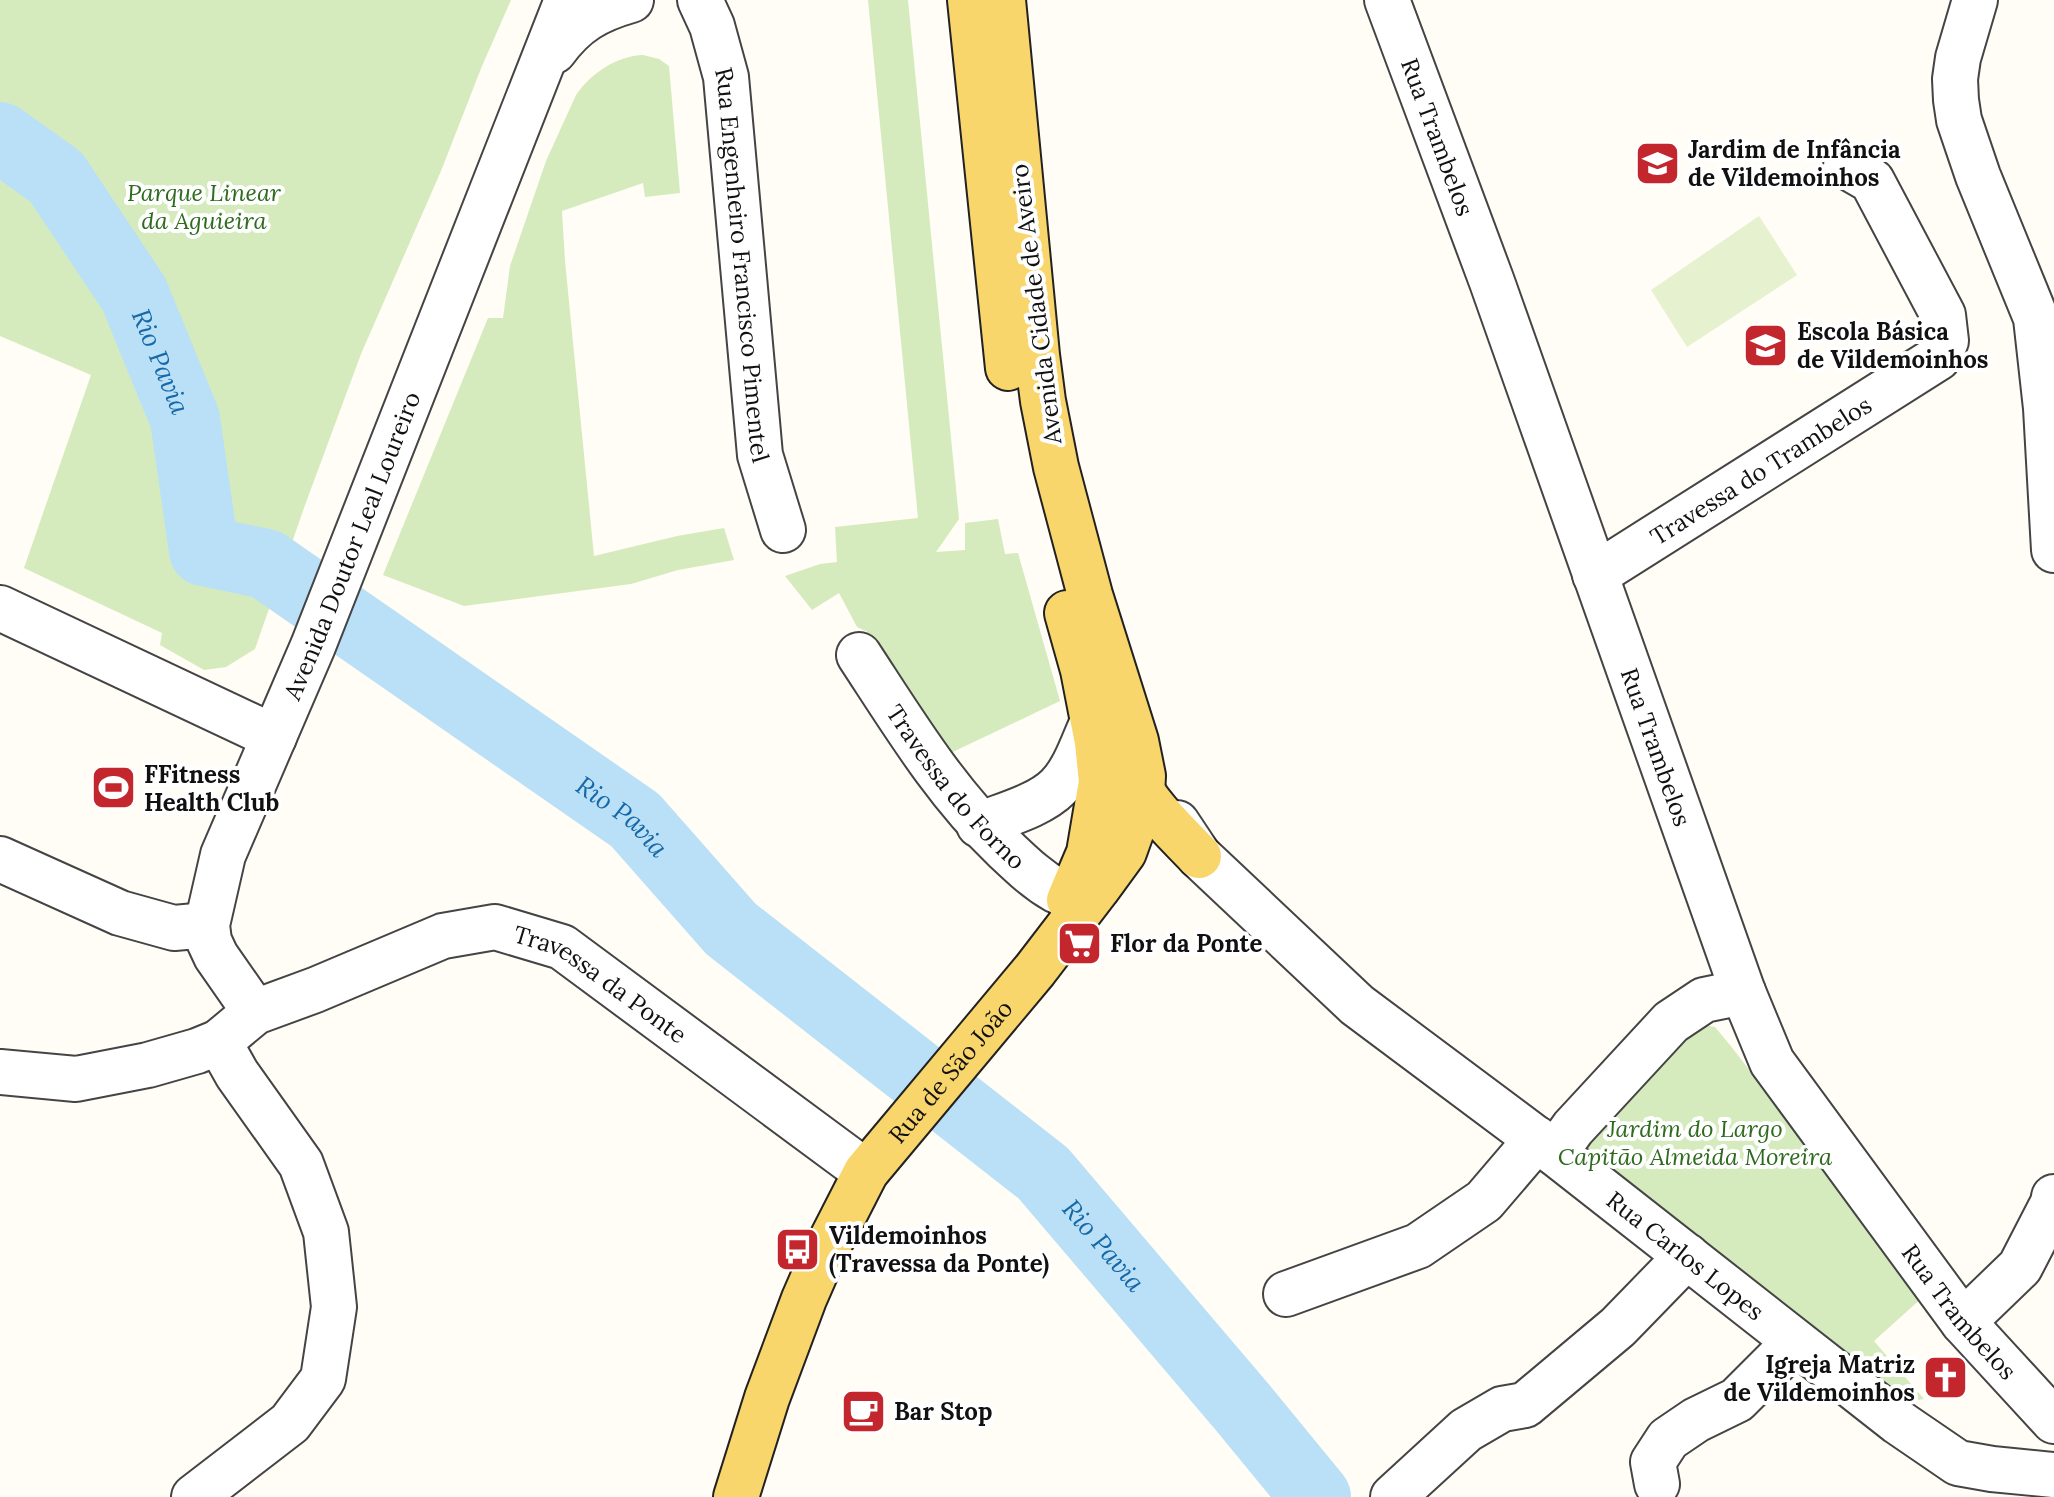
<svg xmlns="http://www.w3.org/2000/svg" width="2054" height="1497" font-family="Lora,serif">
<rect width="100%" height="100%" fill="#fffdf5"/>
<!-- green -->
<g fill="#d5ebbd">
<path d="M0 0H511L482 66 441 171 361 354 305 505 255 649 226 667 204 670 160 645 162 633 24 568 91 375 0 336Z"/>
<path d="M868 0H908L959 519 936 552 965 550V523L998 519 1005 554 1018 553 1060 701 940 758 885 671 866 631 857 627 839 593 812 610 785 576 820 564 837 562 835 527 918 518Z"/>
<path d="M643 55 659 59 669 66 680 193 645 197 643 183 562 211 565 261 594 556 677 536 724 528 734 560 678 570 631 584 464 606 383 575 488 318H503L510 266 546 161 576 95C591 73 617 56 643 55Z"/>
<path d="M1699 1024 1715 1027 1730 1045 1924 1296 1874 1341 1924 1399 1905 1402 1580 1160 1582 1133Z"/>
</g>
<!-- pitch -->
<path fill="#e6f2cf" d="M1759 216 1797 275 1687 347 1651 290Z"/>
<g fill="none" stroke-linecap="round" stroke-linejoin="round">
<!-- river -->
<path stroke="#b9e0f7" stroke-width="70" id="s1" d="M0 137 56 177 134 294 185 419 204 551 266 564 635 820 731 929 1043 1173 1243 1408 1316 1497"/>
<defs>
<g id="minor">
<path id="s2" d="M700 0 712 26 726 77 760 455 783 530"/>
<path id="s3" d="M1387 0 1492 282 1743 992 1772 1062 1963 1322 2054 1421"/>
<path d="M1975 0 1958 58 1955 79 1956 100 1959 120 1978 176 2036 318 2046 408 2054 550"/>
<path d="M554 51C575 22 596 10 631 0"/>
<path id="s4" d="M1595 575 1938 358 1946 341 1943 315 1872 181 1846 166"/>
<path d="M0 608 274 737"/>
<path id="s5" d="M859 655C903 722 945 792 1004 848 1021 864 1036 879 1057 891L1076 885"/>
<path id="s6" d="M1177 823 1199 856 1357 1005 1555 1153 1898 1422 1958 1463 1992 1469 2054 1475"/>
<path d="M979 825C1003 815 1039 806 1058 787 1075 770 1083 743 1093 721"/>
<path d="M0 859 120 913 174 928 207 925"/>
<path id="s7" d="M255 1012 216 956 209 941 207 925 223 855 313 646 567 0"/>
<path id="s8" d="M0 1072 76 1079 148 1065 197 1051 219 1042 255 1012 315 990 443 936 495 927 562 947 866 1172"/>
<path d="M1555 1153 1573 1128 1671 1022 1704 1000 1743 992"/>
<path d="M1286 1294 1418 1246 1484 1201 1537 1139"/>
<path d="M1963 1322 2020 1267 2053 1203 2054 1197"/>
<path d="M1657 1484 1653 1462 1668 1439 1696 1420 1737 1400 1795 1342"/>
<path d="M194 1497 290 1423 323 1379 334 1307 326 1232 301 1164 237 1074 219 1042"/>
<path d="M1393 1497 1466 1430 1502 1409 1525 1405 1618 1327 1687 1256"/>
</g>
<g id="major">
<path d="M970 0 1008 368"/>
<path d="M1067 613 1083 670 1097 742 1101 782 1089 853 1069 900"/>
<path d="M1132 775C1149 807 1174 830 1199 856"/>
<path id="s9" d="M736 1497 767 1398 804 1299 821 1260 866 1172 1035 970 1097 889 1124 852 1138 813 1142 794 1143 776 1136 741 1090 595 1056 467 1043 401 1037 355 1003 0"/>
</g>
</defs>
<!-- minor casing -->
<use href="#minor" stroke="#444" stroke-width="48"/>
<!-- major casing -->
<use href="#major" stroke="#222" stroke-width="48"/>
<!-- minor -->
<use href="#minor" stroke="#fff" stroke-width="44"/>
<!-- major -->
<use href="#major" stroke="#f9d66b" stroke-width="44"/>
</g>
<!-- icons -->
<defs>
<symbol id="school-square" viewBox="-11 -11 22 22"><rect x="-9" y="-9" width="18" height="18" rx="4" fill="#c4262e" stroke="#fff"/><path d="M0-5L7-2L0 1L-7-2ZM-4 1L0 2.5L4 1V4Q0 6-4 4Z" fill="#fff"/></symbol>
<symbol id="stadium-square" viewBox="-11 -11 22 22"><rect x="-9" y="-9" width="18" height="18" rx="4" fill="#c4262e" stroke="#fff"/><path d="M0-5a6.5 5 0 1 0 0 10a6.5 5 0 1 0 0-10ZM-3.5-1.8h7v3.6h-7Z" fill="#fff"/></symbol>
<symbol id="supermarket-square" viewBox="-11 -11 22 22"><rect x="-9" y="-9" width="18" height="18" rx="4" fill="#c4262e" stroke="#fff"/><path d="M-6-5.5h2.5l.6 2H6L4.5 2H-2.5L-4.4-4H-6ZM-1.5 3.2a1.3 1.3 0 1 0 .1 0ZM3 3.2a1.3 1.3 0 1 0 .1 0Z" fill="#fff"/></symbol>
<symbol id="bus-square" viewBox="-11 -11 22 22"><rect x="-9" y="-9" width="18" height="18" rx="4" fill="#c4262e" stroke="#fff"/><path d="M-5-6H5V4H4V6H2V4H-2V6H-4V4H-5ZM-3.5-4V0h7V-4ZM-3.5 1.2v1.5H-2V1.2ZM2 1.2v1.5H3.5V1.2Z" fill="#fff"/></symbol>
<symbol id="church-square" viewBox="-11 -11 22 22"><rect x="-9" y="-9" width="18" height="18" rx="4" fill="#c4262e" stroke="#fff"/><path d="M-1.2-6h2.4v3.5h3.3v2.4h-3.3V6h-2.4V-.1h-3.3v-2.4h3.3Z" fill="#fff"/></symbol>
<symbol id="cafe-square" viewBox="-11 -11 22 22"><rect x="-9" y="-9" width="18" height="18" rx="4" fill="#c4262e" stroke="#fff"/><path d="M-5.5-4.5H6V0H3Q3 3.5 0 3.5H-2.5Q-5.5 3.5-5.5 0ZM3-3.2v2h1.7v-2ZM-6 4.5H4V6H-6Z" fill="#fff"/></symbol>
</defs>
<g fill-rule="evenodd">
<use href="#school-square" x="1632" y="138" width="51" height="51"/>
<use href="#school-square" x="1740" y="320" width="51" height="51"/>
<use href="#stadium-square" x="88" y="762" width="51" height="51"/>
<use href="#supermarket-square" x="1054" y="918" width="51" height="51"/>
<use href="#bus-square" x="772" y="1224" width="51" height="51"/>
<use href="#church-square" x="1920" y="1352" width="51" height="51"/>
<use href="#cafe-square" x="838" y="1386" width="51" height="51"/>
</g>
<g text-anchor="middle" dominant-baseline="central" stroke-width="8" stroke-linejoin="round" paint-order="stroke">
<!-- street labels -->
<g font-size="24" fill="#111" stroke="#fff">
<text stroke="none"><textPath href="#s3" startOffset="146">Rua Trambelos</textPath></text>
<text stroke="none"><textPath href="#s2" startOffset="270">Rua Engenheiro Francisco Pimentel</textPath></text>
<text transform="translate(1036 304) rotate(-97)">Avenida Cidade de Aveiro</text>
<text stroke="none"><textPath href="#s4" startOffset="196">Travessa do Trambelos</textPath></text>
<text stroke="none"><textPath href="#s7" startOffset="508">Avenida Doutor Leal Loureiro</textPath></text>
<text stroke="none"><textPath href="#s3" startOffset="794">Rua Trambelos</textPath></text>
<text stroke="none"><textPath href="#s5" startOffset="164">Travessa do Forno</textPath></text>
<text stroke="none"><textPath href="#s8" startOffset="648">Travessa da Ponte</textPath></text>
<text stroke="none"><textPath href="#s9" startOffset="482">Rua de São João</textPath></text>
<text stroke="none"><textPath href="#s6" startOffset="670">Rua Carlos Lopes</textPath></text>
<text stroke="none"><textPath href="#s3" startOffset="1442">Rua Trambelos</textPath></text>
</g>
<!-- poi labels -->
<g font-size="24" font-weight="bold" fill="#111" stroke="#fff" text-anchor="start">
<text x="1688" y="149">Jardim de Infância<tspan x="1688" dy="28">de Vildemoinhos</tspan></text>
<text x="1797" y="331">Escola Básica<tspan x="1797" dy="28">de Vildemoinhos</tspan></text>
<text x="144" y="774">FFitness<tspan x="144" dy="28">Health Club</tspan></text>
<text x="1110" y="943">Flor da Ponte</text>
<text x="829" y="1235">Vildemoinhos<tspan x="829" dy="28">(Travessa da Ponte)</tspan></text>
<text x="1915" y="1364" text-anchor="end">Igreja Matriz<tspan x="1915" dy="28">de Vildemoinhos</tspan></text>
<text x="894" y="1411">Bar Stop</text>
</g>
<!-- park labels -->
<g font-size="24" font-style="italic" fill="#2f6b1f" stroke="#fff">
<text x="204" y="192">Parque Linear<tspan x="204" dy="28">da Aguieira</tspan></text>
<text x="1695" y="1128">Jardim do Largo<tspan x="1695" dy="28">Capitão Almeida Moreira</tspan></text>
</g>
<!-- water labels -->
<g font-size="26" font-style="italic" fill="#1768a6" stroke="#fff">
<text stroke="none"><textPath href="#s1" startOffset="282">Rio Pavia</textPath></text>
<text stroke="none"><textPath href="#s1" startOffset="978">Rio Pavia</textPath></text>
<text stroke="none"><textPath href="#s1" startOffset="1626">Rio Pavia</textPath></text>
</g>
</g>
</svg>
